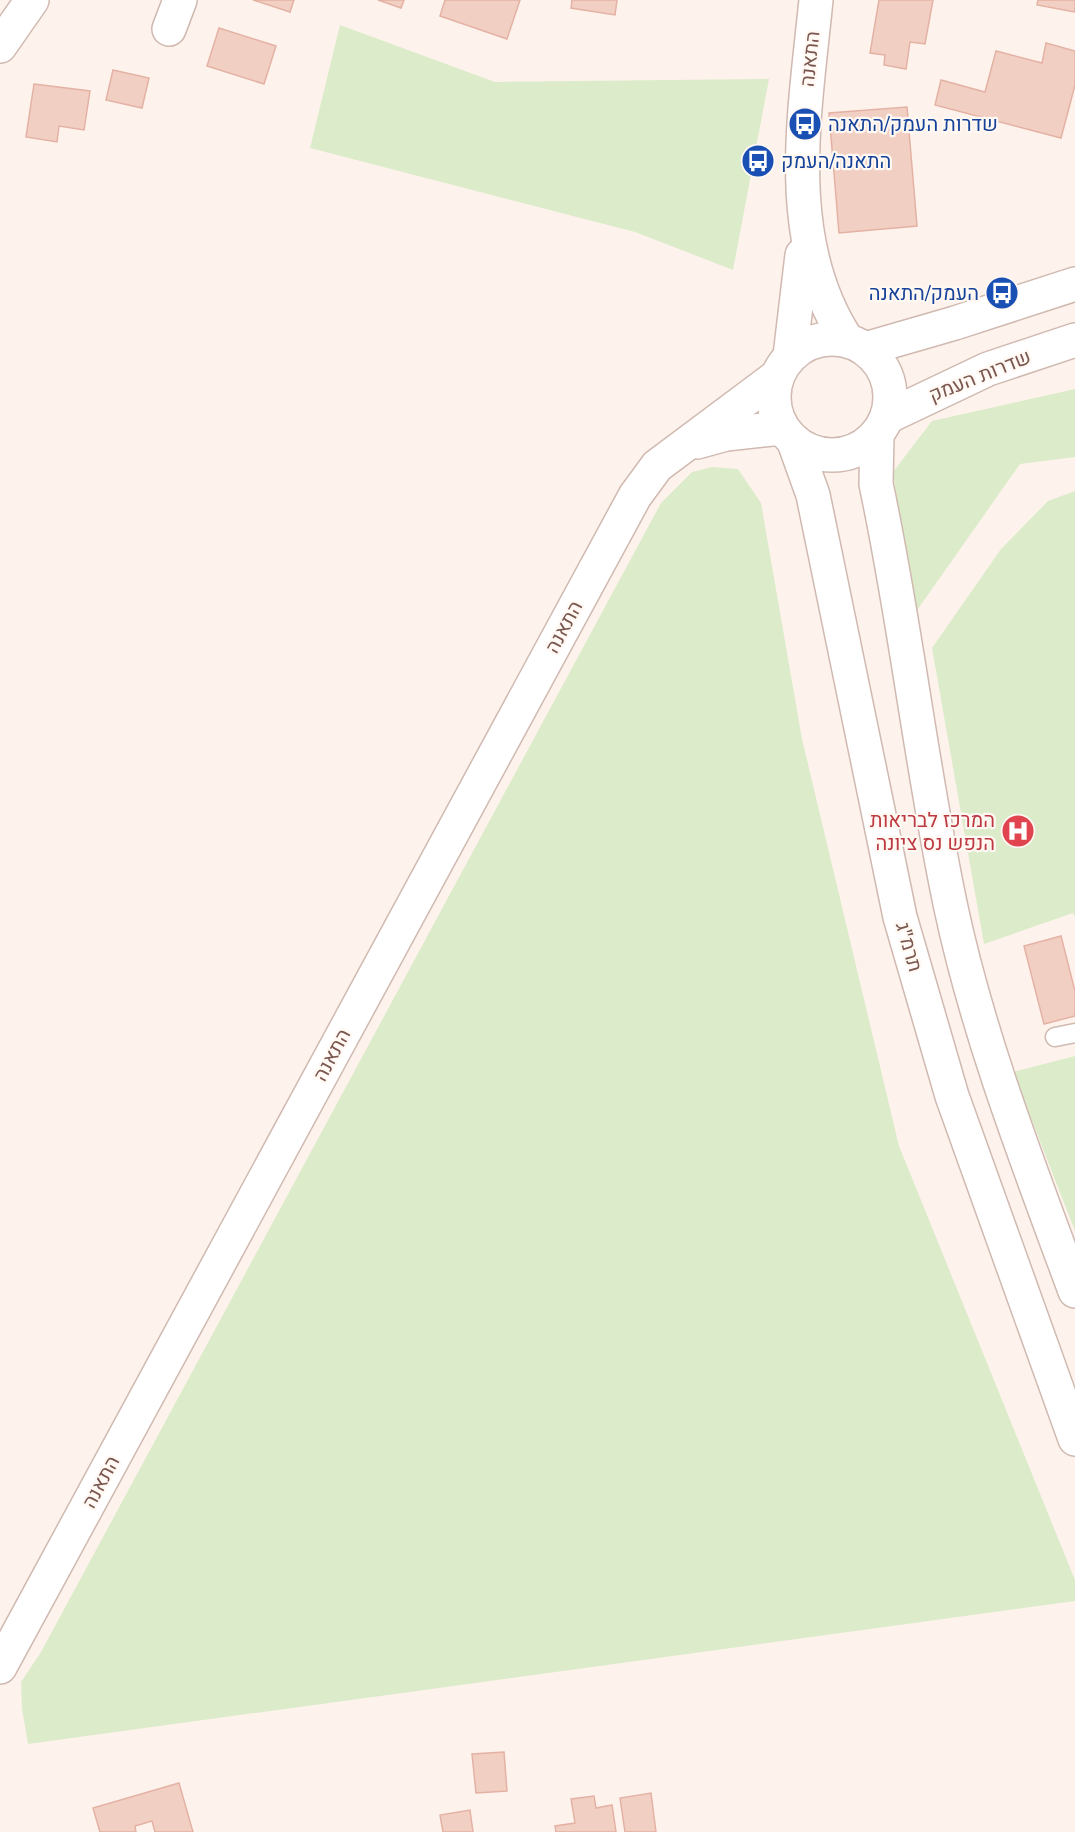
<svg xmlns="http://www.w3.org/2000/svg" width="1075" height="1832" font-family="'Nunito Sans',Heebo,sans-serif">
<rect width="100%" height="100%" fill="#fdf3ec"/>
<!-- green -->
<g fill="#dcebc9">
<path d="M340 25 495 82 769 79 733 270 635 232 310 148Z"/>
<path d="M1075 389V457L1020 464 913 616 893 472 932 421Z"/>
<path d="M712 467 738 469 761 503 802 739 899 1146 1075 1580V1601L28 1744 22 1709 21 1682 41 1652 661 503 692 472Z"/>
<path d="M1075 491V917L1073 913 984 944 932 648 1001 549 1048 501Z"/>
<path d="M1075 1056V1231L1013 1072Z"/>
</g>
<!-- building -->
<g fill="#f2cfc3" stroke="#e4b2a4" stroke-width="1.5">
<path d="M253 0H294L290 12Z"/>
<path d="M378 0H404L401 8Z"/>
<path d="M445 0H520L507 39 440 16Z"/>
<path d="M572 0H617L615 15 571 8Z"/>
<path d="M879 0H933L925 44 910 42 906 69 884 65 885 55 870 53Z"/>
<path d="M1038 0H1075V12L1037 5Z"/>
<path d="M219 28 276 46 264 84 207 66Z"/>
<path d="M1046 43 1075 51V85L1061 138 935 105 941 80 985 92 996 51 1042 63Z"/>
<path d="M113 70 149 78 142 108 106 100Z"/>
<path d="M34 84 90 91 84 130 59 126 57 142 26 137Z"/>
<path d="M907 107 917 226 839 233 829 113Z"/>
<path d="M1061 936 1075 991V1016L1044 1024 1024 946Z"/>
<path d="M504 1752 507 1791 476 1793 472 1754Z"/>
<path d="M179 1783 193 1832H155L152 1821 135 1826 136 1832H100L93 1808Z"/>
<path d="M651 1793 656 1832H625L620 1798Z"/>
<path d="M594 1796 596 1808 612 1805 616 1832H556L555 1826 575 1823 571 1799Z"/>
<path d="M470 1810 473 1832H443L440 1815Z"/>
</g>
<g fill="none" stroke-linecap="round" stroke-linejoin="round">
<defs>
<path id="service" d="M1055 1037 1075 1033"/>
<g id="minor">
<path d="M169 29 180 0"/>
<path d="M0 46 32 0"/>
<path d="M697 442 726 434 782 428"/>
<path d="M0 1667 635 496 657 466 776 377"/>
</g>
<g id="tertiary">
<path d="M816 0C805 112 781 240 847 340"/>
<circle cx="832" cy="397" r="58"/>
<path d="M865 349 955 323 1075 284"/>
<path d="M790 356 802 255"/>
<path d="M887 417 988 369 1075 340"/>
<path d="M877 434 876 484C906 624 921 767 951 908 979 1039 1029 1166 1075 1291"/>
<path d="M794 442 813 495 900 917 952 1096 1075 1439"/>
</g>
</defs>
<!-- service casing -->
<use href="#service" stroke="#d0b9b0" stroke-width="21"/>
<!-- minor casing -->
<use href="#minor" stroke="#d0b9b0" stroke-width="36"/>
<!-- tertiary casing -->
<use href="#tertiary" stroke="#d0b9b0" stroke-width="36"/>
<!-- service -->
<use href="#service" stroke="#fff" stroke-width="18"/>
<!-- minor -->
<use href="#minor" stroke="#fff" stroke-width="33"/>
<!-- tertiary -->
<use href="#tertiary" stroke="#fff" stroke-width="33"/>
</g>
<!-- icons -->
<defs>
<symbol id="bus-disc" viewBox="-11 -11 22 22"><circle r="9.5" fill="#1a4fb4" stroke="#fff8f3"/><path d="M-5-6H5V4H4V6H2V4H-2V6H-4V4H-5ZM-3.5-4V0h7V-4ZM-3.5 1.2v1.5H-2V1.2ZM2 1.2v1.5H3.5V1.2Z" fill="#fff"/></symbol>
<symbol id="hospital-disc" viewBox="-11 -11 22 22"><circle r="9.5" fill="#e0444e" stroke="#fff8f3"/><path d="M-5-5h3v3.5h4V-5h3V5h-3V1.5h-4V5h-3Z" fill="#fff"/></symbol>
</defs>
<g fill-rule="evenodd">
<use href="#bus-disc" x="786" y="105" width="38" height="38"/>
<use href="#bus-disc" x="739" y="142" width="38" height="38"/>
<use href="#bus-disc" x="983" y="274" width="38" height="38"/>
<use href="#hospital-disc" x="999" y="812" width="38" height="38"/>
</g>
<g text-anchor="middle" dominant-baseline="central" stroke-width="4.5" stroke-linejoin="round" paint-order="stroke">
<!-- street labels -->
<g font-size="20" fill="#79564e" stroke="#fff8f3">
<text transform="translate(810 59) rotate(-84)">התאנה</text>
<text transform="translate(980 376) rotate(-22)">שדרות העמק</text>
<text transform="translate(564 627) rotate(-62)">התאנה</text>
<text transform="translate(909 947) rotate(74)">תרמ"ג</text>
<text transform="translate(332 1055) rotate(-62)">התאנה</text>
<text transform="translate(101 1482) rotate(-62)">התאנה</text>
</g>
<!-- transit labels -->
<g font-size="20" fill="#164399" stroke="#fff8f3" text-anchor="start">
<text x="828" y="124">שדרות העמק/התאנה</text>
<text x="781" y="161">התאנה/העמק</text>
<text x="979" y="293" text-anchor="end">העמק/התאנה</text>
</g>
<!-- health labels -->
<g font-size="20" fill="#be3a42" stroke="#fff8f3" text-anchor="end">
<text x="995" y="820">המרכז לבריאות<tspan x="995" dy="23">הנפש נס ציונה</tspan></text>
</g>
</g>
</svg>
